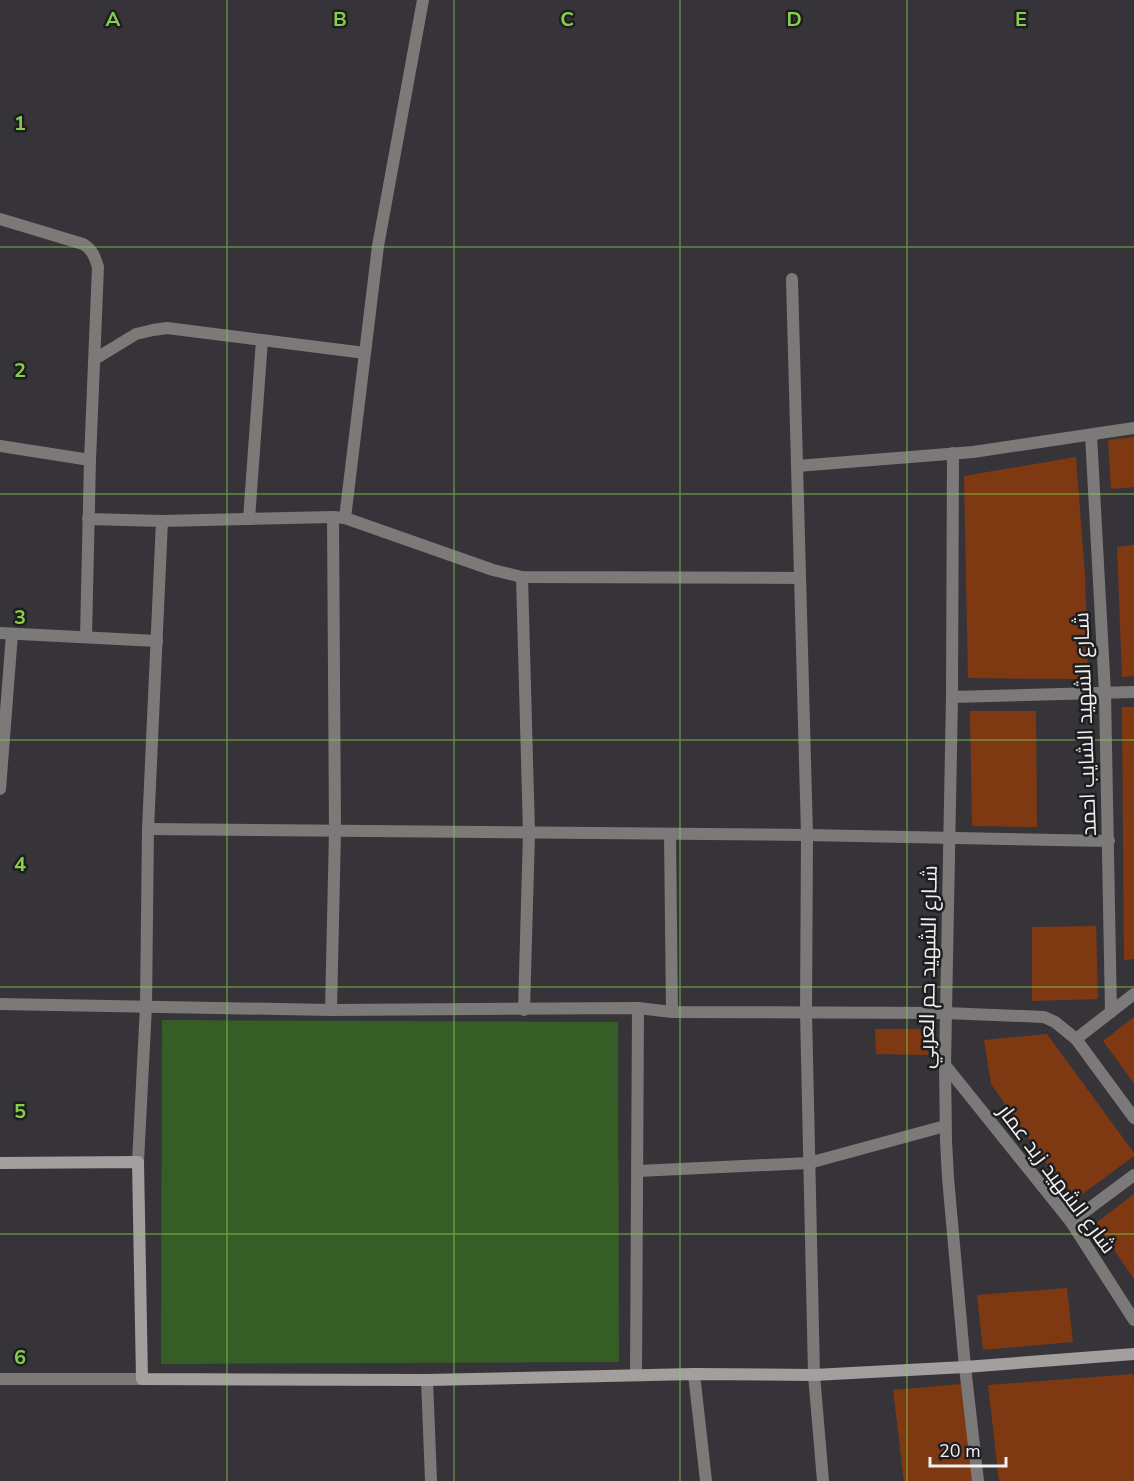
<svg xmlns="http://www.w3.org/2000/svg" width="1134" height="1481" font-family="'Nunito Sans',Cairo,sans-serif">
<rect width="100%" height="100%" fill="#373439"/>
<!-- green -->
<path fill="#355e27" d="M162 1020 618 1022 619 1362 161 1364Z"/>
<!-- building -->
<g fill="#7f3912">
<path d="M1134 437V487L1111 489 1108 440Z"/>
<path d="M1076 457 1085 575 1088 679 968 678 964 476Z"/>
<path d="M1134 545V676L1122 677 1117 547Z"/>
<path d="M1122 707H1134V959L1124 960Z"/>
<path d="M970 711H1036L1037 827 972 826Z"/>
<path d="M1096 926 1098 999 1032 1001V927Z"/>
<path d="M1134 1017V1083L1103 1041Z"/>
<path d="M875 1029H928V1055L876 1054Z"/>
<path d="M1047 1034 1134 1153V1156L1073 1201 991 1084 984 1040Z"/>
<path d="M1134 1194V1279L1096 1223Z"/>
<path d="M1067 1288 1073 1342 983 1350 977 1295Z"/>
<path d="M1133 1374 1134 1383V1481H999L988 1385Z"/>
<path d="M961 1384 974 1481H904L893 1390Z"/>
</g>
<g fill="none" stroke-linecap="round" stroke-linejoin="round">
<!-- street -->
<g stroke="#7c7979" stroke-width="12">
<path d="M0 219 83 244C92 249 95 257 98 267L90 460 86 637"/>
<path d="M792 279 807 835 806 1012 814 1375 823 1481"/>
<path d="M95 359 136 334 153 330 167 328 365 353"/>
<path d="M1091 435 1105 693 1111 1012"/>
<path d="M0 446 90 460"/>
<path d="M953 453 952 697 945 1065 946 1140 948 1178 965 1367 978 1481"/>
<path d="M797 466 973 452 1134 428"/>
<path d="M345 518 378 246 423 0"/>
<path d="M88 519 162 521 333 517 345 518 493 570 522 577 800 578"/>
<path d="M249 519 262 340"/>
<path d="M522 577 529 833 524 1010"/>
<path d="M0 633 157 641"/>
<path d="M952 697 1134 692"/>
<path d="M0 789 12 634"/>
<path d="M148 829 807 835 1109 841"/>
<path d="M670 834 672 1012"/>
<path d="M0 1004 331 1010 638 1008 672 1012 946 1013 1044 1017 1055 1022 1076 1039 1134 1118"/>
<path d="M331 1010 335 831 333 517"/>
<path d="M1076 1039 1134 994"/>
<path d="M945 1065 1071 1222 1134 1320"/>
<path d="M138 1162 146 1006 148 829 162 521"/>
<path d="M638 1171 809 1163 945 1126"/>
<path d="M1071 1222 1134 1175"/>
<path d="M694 1374 706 1481"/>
<path d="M636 1375 638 1008"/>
<path d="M0 1379H142"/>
<path d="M427 1380 431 1481"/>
</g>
<!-- secondary -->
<path stroke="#a49f9f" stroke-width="12" d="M0 1163 138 1162 142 1379 427 1380 694 1374 814 1375 965 1367 1134 1354"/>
</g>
<!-- grid -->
<path fill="none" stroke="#85cf4c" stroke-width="1.5" stroke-opacity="0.55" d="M227 0V1481M454 0V1481M680 0V1481M907 0V1481M0 247H1134M0 494H1134M0 740H1134M0 987H1134M0 1234H1134"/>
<g text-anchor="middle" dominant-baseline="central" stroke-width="5" stroke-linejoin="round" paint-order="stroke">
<!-- street labels -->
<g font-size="21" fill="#f0eff2" stroke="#1e1d1f">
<text transform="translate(1085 724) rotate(-92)">شـارع الشهيد الشايب احمد</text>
<text transform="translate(928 967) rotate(-89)">شـارع الشهيد حم العربي</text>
<text transform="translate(1057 1179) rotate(53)">شارع الشهيد زيد عمار</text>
</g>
</g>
<g font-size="20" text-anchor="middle" font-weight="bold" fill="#85cf4c" stroke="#1e1d1f" stroke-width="5" stroke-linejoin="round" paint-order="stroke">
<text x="113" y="26">A</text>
<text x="340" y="26">B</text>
<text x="567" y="26">C</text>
<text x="794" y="26">D</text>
<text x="1021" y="26">E</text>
<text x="20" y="130">1</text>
<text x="20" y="377">2</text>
<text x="20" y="624">3</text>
<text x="20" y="871">4</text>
<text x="20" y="1118">5</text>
<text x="20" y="1364">6</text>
</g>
<!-- scale -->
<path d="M930 1457v9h76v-9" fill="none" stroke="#f0eff2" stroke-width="3"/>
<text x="939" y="1457" font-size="18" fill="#f0eff2" stroke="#1e1d1f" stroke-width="4.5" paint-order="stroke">20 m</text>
</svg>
